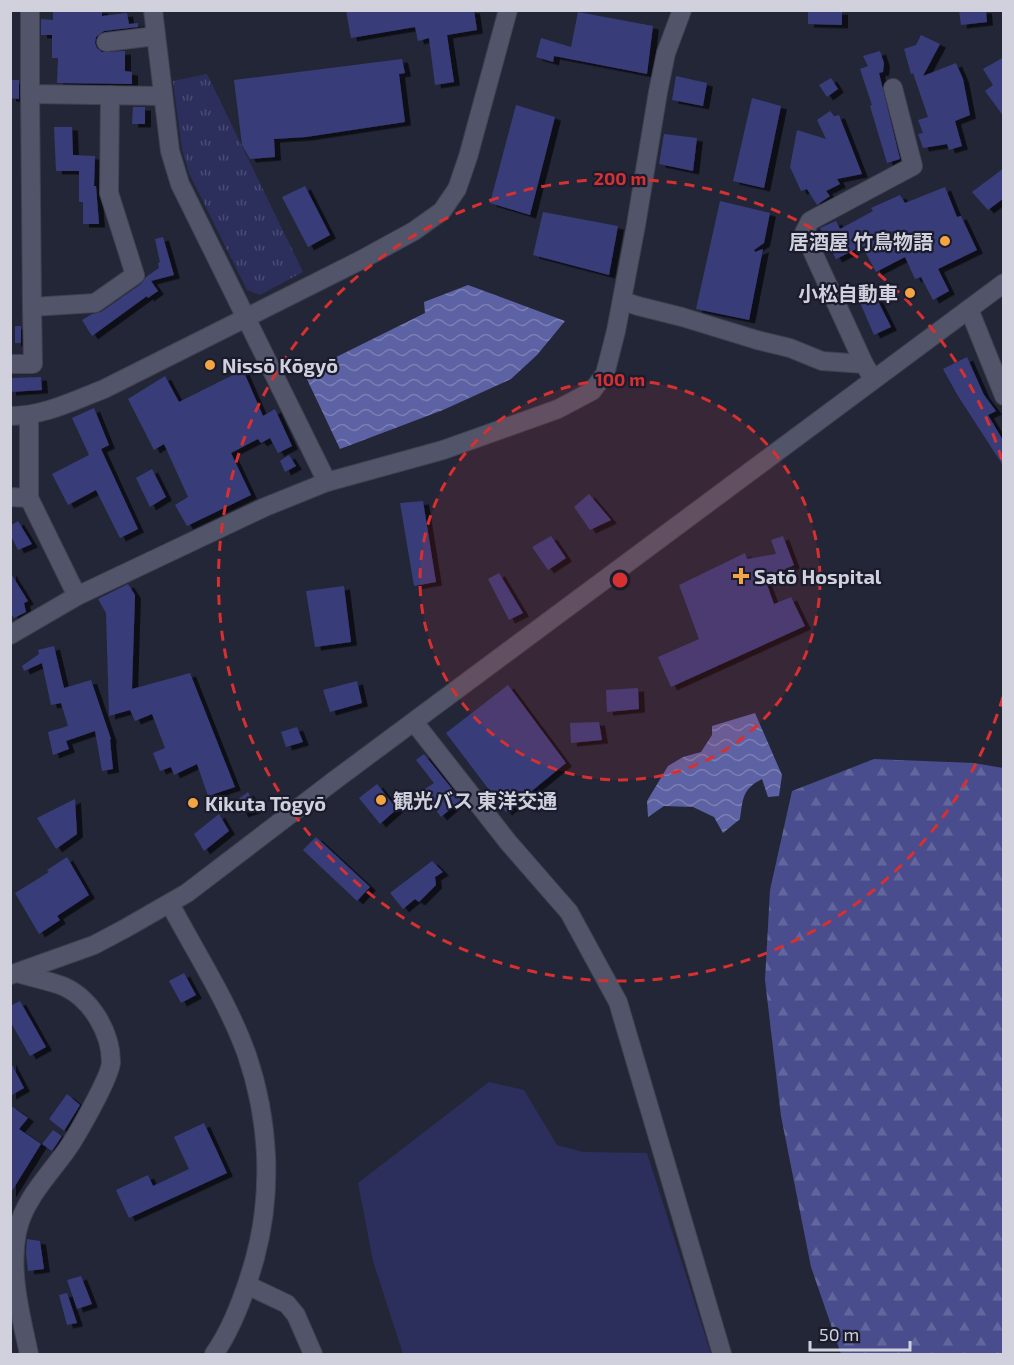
<svg xmlns="http://www.w3.org/2000/svg" width="1014" height="1365" font-family="'Exo 2','Noto Sans JP',sans-serif">
<defs>
<pattern id="forest-firs" width="22" height="20" patternUnits="userSpaceOnUse" patternTransform="scale(1.5)"><rect width="22" height="20" fill="#494d8d"/><path d="M5 1l3.5 6h-7zM16 11l3.5 6h-7z" fill="#62669d"/></pattern>
<pattern id="park-tufts" width="24" height="20" patternUnits="userSpaceOnUse" patternTransform="scale(1.5)"><rect width="24" height="20" fill="#2c2f5c"/><path d="M3 7l-1-3M5 7V3M7 7l1-3M15 17l-1-3M17 17v-4M19 17l1-3" fill="none" stroke="#4a4c73"/></pattern>
<pattern id="water-waves" width="16" height="10" patternUnits="userSpaceOnUse" patternTransform="scale(1.5)"><rect width="16" height="10" fill="#5d62a4"/><path d="M0 5q4-4 8 0t8 0" fill="none" stroke="#7b7fb4"/></pattern>
<filter id="shadow"><feDropShadow dx="6" dy="3.5" stdDeviation="0" flood-color="#0009"/></filter>
</defs>
<rect width="100%" height="100%" fill="#232637"/>
<!-- grass -->
<path fill="#2c2f5c" d="M489 1082 524 1090 557 1145 583 1152 647 1153 711 1354H403L373 1261 358 1183Z"/>
<!-- forest -->
<path fill="url(#forest-firs)" d="M874 759 974 763 1003 768V1354H841L811 1267 781 1116 765 980 770 890 792 791Z"/>
<!-- park -->
<path fill="url(#park-tufts)" d="M207 74 303 272 260 295 247 290 189 173 182 149 173 81Z"/>
<!-- water -->
<g fill="url(#water-waves)">
<path d="M468 285 565 321 537 355 511 379 443 410 340 449 304 373 425 313 424 302Z"/>
<path d="M755 713 782 775 779 796 768 797 762 779C742 789 743 799 740 819L723 833 714 817 693 807 664 806 648 817 647 801 668 766 683 757 701 752 712 735V726Z"/>
</g>
<!-- building -->
<g fill="#393c7a" filter="url(#shadow)">
<path d="M53 10H102V16L127 13 129 24 138 23V27L104 31 96 37 95 43 97 48 102 52 125 51V71L132 72V84L57 83 58 58H52V35H41V19L53 20Z"/>
<path d="M346 10H474L477 30 447 35 454 82 435 85 429 38 418 41 415 27 351 38Z"/>
<path d="M959 10H986L987 22 961 25Z"/>
<path d="M842 11V25L808 24V12Z"/>
<path d="M578 12 653 26 647 74 554 56 553 62 536 57 541 38 571 47Z"/>
<path d="M921 35 940 44 923 76 956 63 963 79 970 115 955 121 962 146 949 150 947 144 923 148 918 134 923 133 918 120 928 117 913 73 911 74 904 49 916 45Z"/>
<path d="M880 51 884 63 883 72 879 73 900 159 887 163 870 106 872 105 860 69 868 66 863 56Z"/>
<path d="M1004 57V117L985 91 993 85 983 69Z"/>
<path d="M402 59 405 73 399 74 405 122 306 137 274 139 275 157 250 159 242 145 234 80Z"/>
<path d="M676 76 707 83 703 106 672 100Z"/>
<path d="M831 78 838 89 827 97 819 85Z"/>
<path d="M10 80H19V99L10 98Z"/>
<path d="M752 98 781 106 764 188 733 181Z"/>
<path d="M516 105 555 117 530 215 490 203Z"/>
<path d="M133 107H145V124H132Z"/>
<path d="M830 111 834 116 839 115 862 174 837 179 840 184 826 191 830 196 817 205 807 189 801 191 790 167 797 130 826 139 817 120Z"/>
<path d="M54 127H72L73 155 95 156 94 186H96L99 224H83V202H79V171H56Z"/>
<path d="M664 134 697 138 693 171 659 164Z"/>
<path d="M1004 168V198L988 210 972 192Z"/>
<path d="M305 186 330 235 308 247 282 197Z"/>
<path d="M945 187 957 217 961 216 977 250 938 269 949 291 933 300 921 277 915 279 905 257 876 272 862 246 836 259 820 228 836 221 840 229 873 211 871 208 900 195 905 203Z"/>
<path d="M720 201 770 213 764 243 754 250 755 252 763 249 749 320 696 309Z"/>
<path d="M543 212 618 226 609 275 533 255Z"/>
<path d="M163 237 174 275 151 281 158 291 148 298 147 296 92 336 82 320 92 314 101 312 141 284 146 277 159 268 158 263 160 262 155 239Z"/>
<path d="M874 293 891 327 874 335 859 300Z"/>
<rect x="15" y="326" width="6" height="17"/>
<path d="M967 357 984 395 996 411 988 415 1004 442V467L958 396 943 369Z"/>
<path d="M243 370 263 416 275 409 292 446 278 453 270 438 261 443 258 439 231 453 251 495 187 526 175 505 188 497 164 444 154 450 128 399 165 376 179 402Z"/>
<path d="M41 377 42 390 10 392V378Z"/>
<path d="M94 408 109 445 101 449 138 529 120 538 96 490 68 505 52 474 89 455 72 418Z"/>
<path d="M289 455 296 466 285 472 280 461Z"/>
<path d="M152 469 166 497 150 507 136 478Z"/>
<path d="M589 494 611 520 590 530 574 507Z"/>
<path d="M423 501 436 582 414 586 400 503Z"/>
<path d="M18 521 32 544 18 550 10 534V526Z"/>
<path d="M551 536 566 558 548 570 532 547Z"/>
<path d="M783 536 794 565 765 579 774 604 791 597 805 626 671 687 658 657 699 639 679 585 745 553 747 559 776 554 771 540Z"/>
<path d="M10 572 28 601 24 603 26 612 14 618 10 612Z"/>
<path d="M499 573 523 613 509 620 488 579Z"/>
<path d="M128 584 135 595 132 689 190 673 235 787 208 796 197 764 174 775 171 767 160 771 153 753 165 748 152 714 135 721 130 710 109 716 106 613 98 599Z"/>
<path d="M344 586 351 642 315 647 306 591Z"/>
<path d="M54 646 64 688 91 680 111 739 110 740 113 769 102 771 95 731 66 741 69 749 53 755 48 732 68 726 61 703 51 705 42 663 24 671 22 666 39 654 38 650Z"/>
<path d="M357 681 362 703 330 712 323 690Z"/>
<path d="M508 685 566 763 506 812 446 733Z"/>
<path d="M638 688 639 709 607 712 606 690Z"/>
<path d="M599 722 602 740 571 743 570 723Z"/>
<path d="M297 727 303 742 286 747 281 732Z"/>
<path d="M424 754 461 800 441 817 422 791 434 783 416 760Z"/>
<path d="M377 784 397 809 380 824 359 798Z"/>
<path d="M248 792 256 809 242 814 237 800Z"/>
<path d="M75 799 77 834 56 849 37 818Z"/>
<path d="M219 814 229 831 204 851 194 834Z"/>
<path d="M316 837 370 887 357 901 303 850Z"/>
<path d="M67 857 89 895 57 916 60 920 39 934 15 893 49 872 47 870Z"/>
<path d="M432 861 443 872 435 877 436 885 419 902 415 899 403 909 390 893Z"/>
<path d="M184 973 196 995 181 1003 169 981Z"/>
<path d="M20 1001 46 1047 30 1056 10 1021V1006Z"/>
<path d="M10 1061 24 1088 10 1096Z"/>
<path d="M67 1094 80 1105 64 1131 49 1119Z"/>
<path d="M10 1105 28 1118 19 1129 41 1144 10 1194Z"/>
<path d="M204 1123 227 1173 129 1218 116 1190 148 1175 153 1186 189 1169 174 1137Z"/>
<path d="M53 1130 62 1136 52 1151 42 1144Z"/>
<path d="M27 1239 40 1241 44 1269 28 1271 26 1253Z"/>
<path d="M81 1276 92 1304 77 1309 67 1280Z"/>
<path d="M67 1293 77 1323 67 1325 59 1295Z"/>
</g>
<g fill="none" stroke-linecap="round" stroke-linejoin="round">
<defs>
<g id="minor">
<path d="M30 10V94L162 96"/>
<path d="M153 10 170 151 180 184 327 482"/>
<path d="M106 42 156 36"/>
<path d="M30 94 32 307 95 303 135 275 109 193 110 95"/>
<path d="M623 301 638 306 682 317 757 340 790 348 822 361 864 364 869 372"/>
<path d="M969 309 1004 396"/>
<path d="M10 364H33L32 307"/>
<path d="M864 364 804 233 810 221 913 166 893 88"/>
<path d="M10 416C44 416 73 401 104 389L361 260 414 231 442 211 457 189 468 157 508 10"/>
<path d="M29 416V498L77 596"/>
<path d="M10 497 29 498"/>
<path d="M10 635 77 596 265 507 327 482 443 450 558 409 592 391 605 374 616 331 636 225 658 92 666 53 682 10"/>
<path d="M414 722 508 842 569 912 618 1002 722 1354"/>
<path d="M170 904C196 953 228 1002 247 1055 269 1120 273 1191 255 1258 246 1290 234 1326 214 1354"/>
<path d="M17 973C33 978 51 981 65 987 92 1000 111 1033 111 1062 111 1076 76 1137 66 1151 47 1177 24 1200 17 1232 9 1273 21 1316 29 1354"/>
<path d="M10 975 94 945 126 928 187 893 335 780 1004 283"/>
<path d="M247 1285 287 1304 296 1315 313 1354"/>
</g>
</defs>
<!-- minor casing -->
<use href="#minor" stroke="#404150" stroke-width="20"/>
<!-- minor -->
<use href="#minor" stroke="#525469" stroke-width="18"/>
</g>
<!-- distance rings -->
<circle cx="620" cy="580" r="200" fill="#d63031" fill-opacity=".12"/>
<g fill="none" stroke="#d63031" stroke-width="3" stroke-dasharray="10 8">
<circle cx="620" cy="580" r="200"/>
<path d="M1003 697A401 401 0 1 1 1003 463"/>
</g>
<!-- markers -->
<g fill="#f3a542" stroke="#1a1c2d" stroke-width="2">
<circle cx="945" cy="241" r="6"/>
<circle cx="910" cy="293" r="6"/>
<circle cx="210" cy="365" r="6"/>
<path d="M738 567h6v6h6v6h-6v6h-6v-6h-6v-6h6z"/>
<circle cx="381" cy="800" r="6"/>
<circle cx="193" cy="803" r="6"/>
</g>
<g text-anchor="middle" dominant-baseline="central" stroke-width="4.5" stroke-linejoin="round" paint-order="stroke">
<!-- poi labels -->
<g font-size="20" font-weight="bold" fill="#d0d1dd" stroke="#1a1c2d" text-anchor="start">
<text x="933" y="241" text-anchor="end">居酒屋 竹鳥物語</text>
<text x="898" y="293" text-anchor="end">小松自動車</text>
<text x="222" y="365">Nissō Kōgyō</text>
<text x="754" y="576">Satō Hospital</text>
<text x="393" y="800">観光バス 東洋交通</text>
<text x="205" y="803">Kikuta Tōgyō</text>
</g>
</g>
<circle cx="620" cy="580" r="9" fill="#d63031" stroke="#1a1c2d" stroke-width="3"/>
<g font-size="18" text-anchor="middle" font-weight="bold" fill="#d63031" stroke="#1a1c2d" stroke-width="4.5" stroke-linejoin="round" paint-order="stroke">
<text x="620" y="185">200 m</text>
<text x="620" y="386">100 m</text>
</g>
<!-- border -->
<rect width="1014" height="1365" fill="none" stroke="#d0d1dd" stroke-width="24"/>
<!-- scale -->
<path d="M810 1341v9h100v-9" fill="none" stroke="#d0d1dd" stroke-width="3"/>
<text x="819" y="1341" font-size="18" fill="#d0d1dd" stroke="#1a1c2d" stroke-width="4.5" paint-order="stroke">50 m</text>
</svg>
